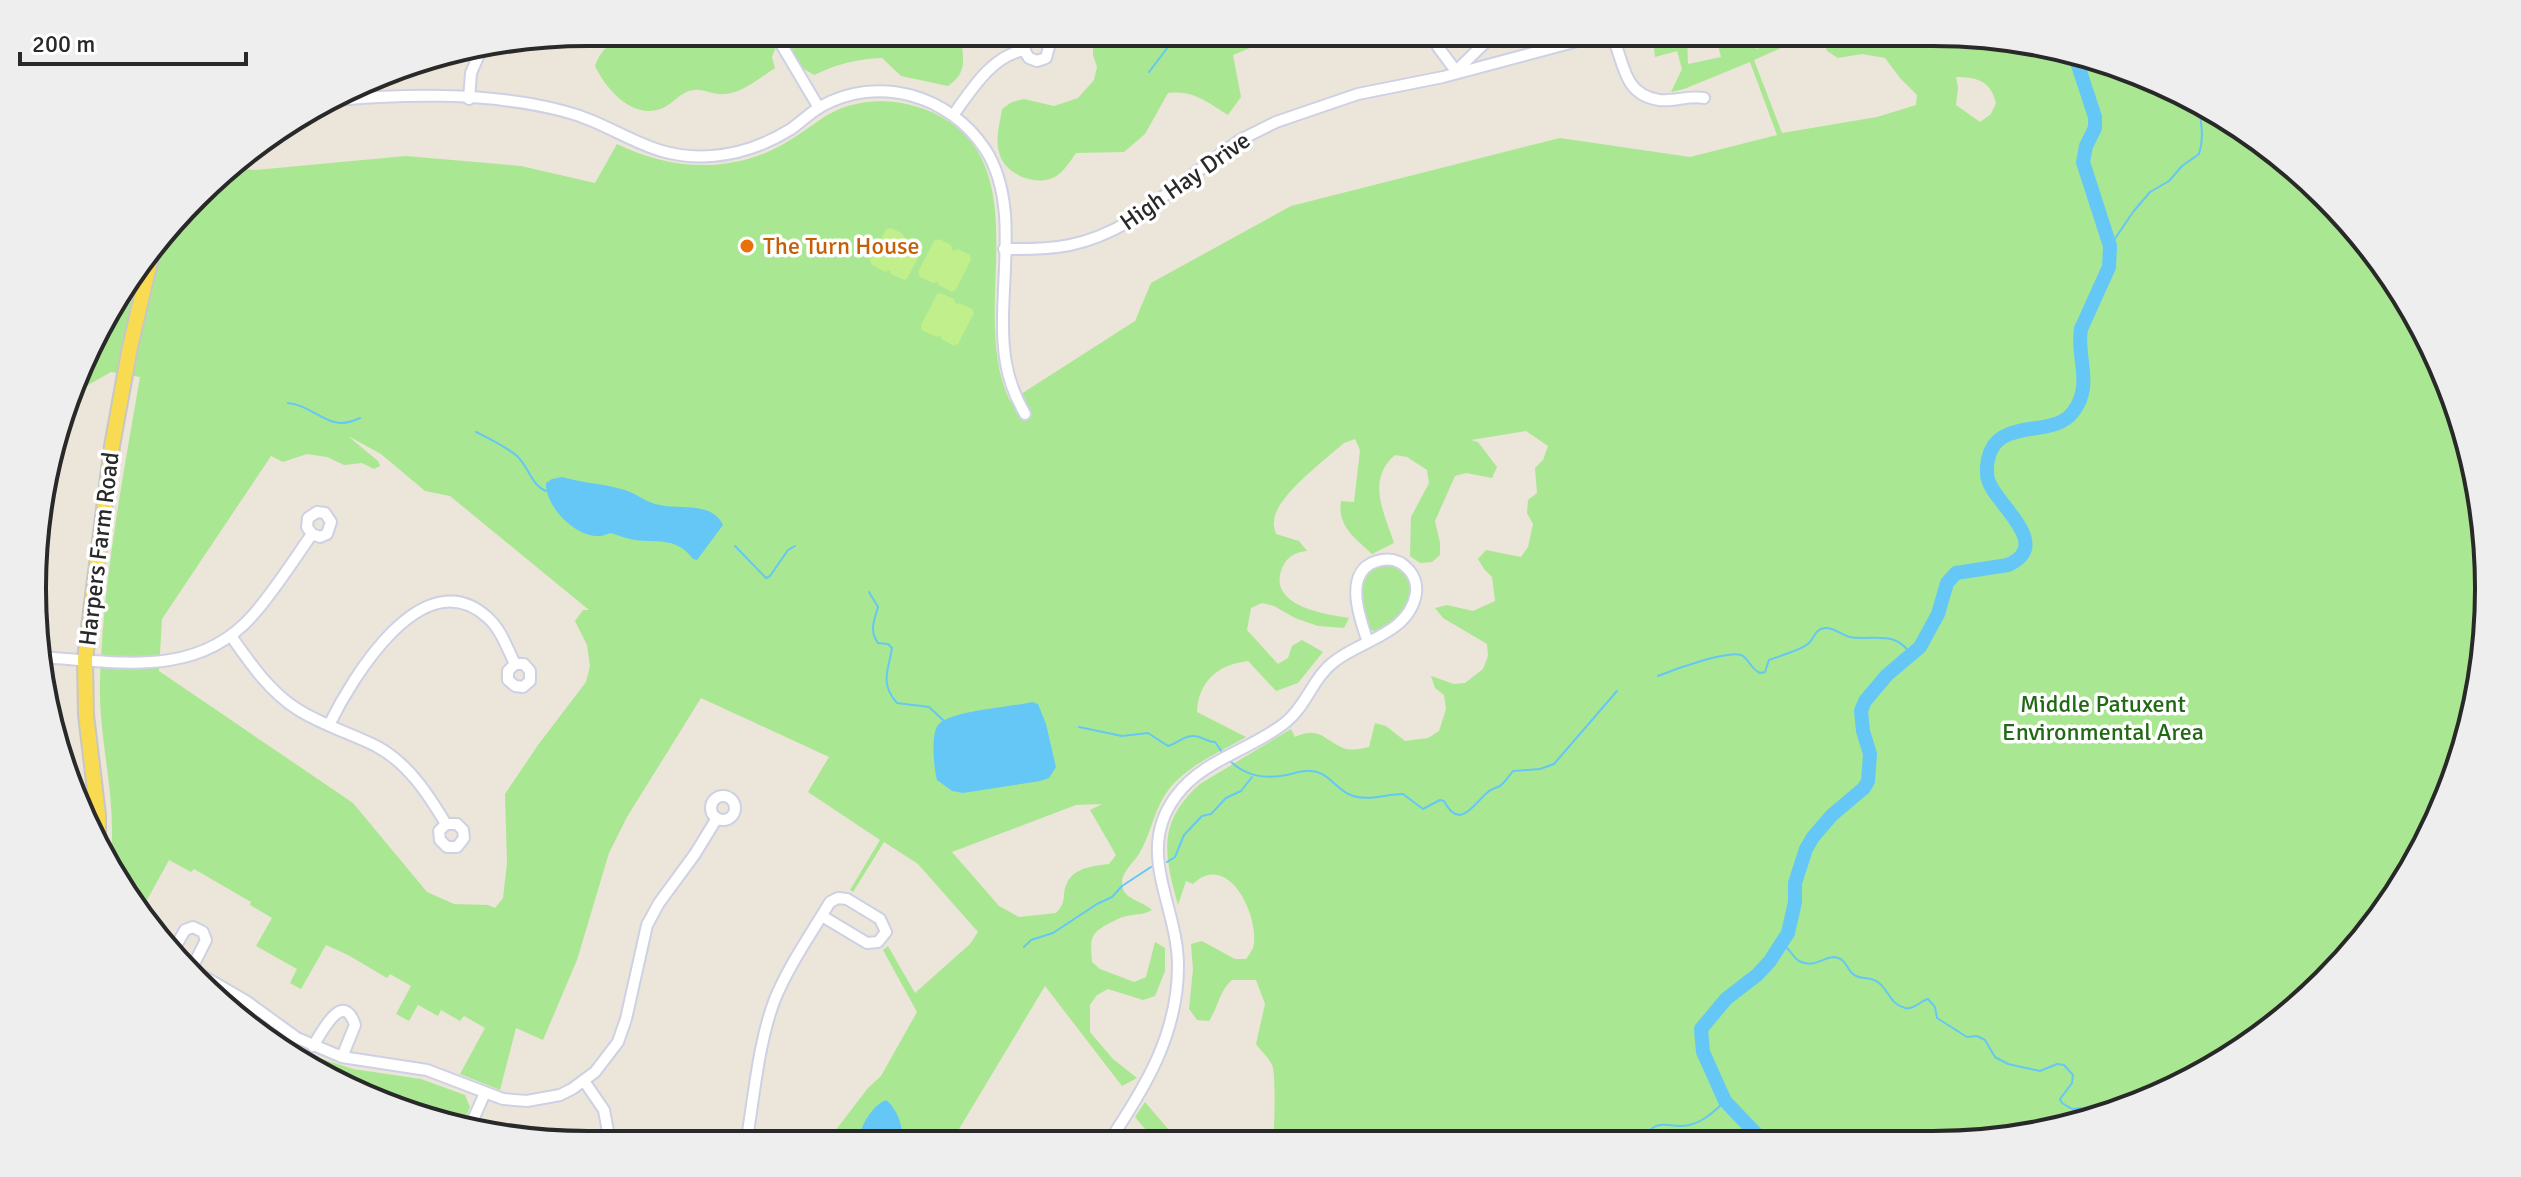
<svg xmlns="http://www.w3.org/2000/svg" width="2521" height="1177" font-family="Signika,sans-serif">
<rect width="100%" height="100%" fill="#ece5d9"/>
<!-- green -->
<g fill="#aae792" fill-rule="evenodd">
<path d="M657 32H972L962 45C964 64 965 74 948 86L901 76 882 58C857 59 837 64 814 75L804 69 788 48 776 47 772 57 775 68C759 78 739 96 719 94 711 94 703 89 695 90 681 91 674 103 663 108 633 121 606 89 595 66 607 32 630 43 657 32Z"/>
<path d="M1093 32H1288L1233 55 1241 97 1228 115C1207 102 1193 90 1168 93L1145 134 1124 152 1076 153C1069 163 1062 175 1050 179 1031 185 1003 172 999 152 995 138 1000 123 1002 109L1012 102 1024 99 1054 106 1078 98 1094 80 1097 67 1093 55Z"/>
<path d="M1657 32H1696L1687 37 1688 64 1721 57 1717 41 1723 32H1750L1756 49 1800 35 1801 39 1754 60 1782 133 1877 117 1916 105 1917 95 1900 78 1885 58 1862 54 1838 58 1827 51 1823 39 1829 32H1933L2041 43 2145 74 2241 126 2326 195 2395 279 2446 375 2478 479 2489 588 2478 697 2447 801 2374 927 2272 1030 2146 1102 2006 1140 1272 1143C1275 1136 1276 1072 1272 1065 1269 1058 1261 1051 1256 1044L1265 1004 1256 980H1232C1219 991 1218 1008 1209 1021L1197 1020 1189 1009 1193 969 1191 944 1202 941 1235 959H1246C1249 955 1251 952 1253 948 1261 921 1230 849 1193 884L1186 881 1178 905C1164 855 1157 822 1200 784L1291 729 1295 737C1319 726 1323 739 1343 748 1352 751 1360 749 1369 747L1375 723 1386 726 1405 741 1428 738 1439 731 1446 709 1444 695 1435 688 1431 676 1454 684 1465 683 1483 669 1488 656 1487 644 1443 618 1435 608 1447 605 1473 611 1495 601 1492 577 1484 569 1478 559 1486 550 1521 557 1528 547 1533 524 1527 513 1528 500 1537 493 1535 468 1543 460 1548 446 1526 431 1471 440 1478 442 1497 467 1492 478 1466 473 1455 476 1435 521 1440 543V555L1432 562 1420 563 1410 556 1411 517 1429 483 1427 470 1407 457 1395 455C1366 480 1384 512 1394 543L1372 554C1355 538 1337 526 1341 501L1354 502 1360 450 1355 439 1344 443C1326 459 1275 497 1274 521 1273 524 1275 531 1276 534L1299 541 1307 551C1295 552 1287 557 1282 568 1267 606 1324 614 1349 618L1344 628 1318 626 1295 618 1274 606 1262 603 1251 608 1247 630 1278 664 1288 658 1292 646 1302 640 1323 652 1298 683 1276 691 1248 661C1217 665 1199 681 1197 712L1246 737C1217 754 1178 769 1162 800 1153 816 1150 835 1140 852 1134 864 1118 873 1123 889 1127 900 1142 901 1152 910 1142 916 1137 913 1127 916 1120 917 1114 921 1108 924 1088 934 1091 942 1092 962L1100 969 1134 982 1146 977 1155 942 1165 948V971L1155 996 1143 1000 1108 989 1097 995 1090 1005V1032L1113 1059 1137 1078 1122 1086 1045 986 950 1144H825L868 1088 881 1076 917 1012 883 950 888 946 915 993 970 944 978 932 918 864 884 842 853 892 850 890 880 840 808 792 829 757 701 698 627 817 609 853 577 960 543 1040 516 1028 500 1090 460 1074 485 1028 464 1016 460 1021 441 1010 438 1016 418 1005 409 1021 396 1014 411 986 390 974 387 978 348 955 326 945 301 989 290 983 297 969 256 946 272 918 250 905 251 902 194 869 191 872 169 860 147 900 144 899 140 907 109 870C120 807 98 743 100 681 103 579 123 477 140 377L111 372 76 392 106 311 222 170 241 156 244 169 255 170 406 156 521 166 595 183 617 144C666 168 719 173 770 151 789 142 804 131 821 119 858 93 912 97 948 121 1036 179 968 316 1010 401L1135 321 1151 283 1291 206 1560 138 1690 157 1777 135 1750 62 1684 89 1671 92 1682 69 1677 51 1655 57 1653 38ZM1956 77C1977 77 1991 81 1996 103L1991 114 1980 122 1956 105 1958 88ZM348 436 381 454 425 491 450 496 589 610H583L575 621 587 645 590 666 586 682 538 745 505 794 507 863 503 898 495 908 488 905 454 904 427 892 353 803 159 671 162 619 271 456 283 462 307 454 327 457 344 465 362 463 374 469 380 466 378 461ZM1102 804 1090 810 1116 855 1109 864C1095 866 1074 867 1067 883 1061 895 1068 901 1056 913L1019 917 999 906 952 852 1076 805Z"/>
<path d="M1382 564C1411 567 1421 588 1403 612 1397 621 1387 627 1379 634L1366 627C1357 602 1355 577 1382 564Z"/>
<path d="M206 988 294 1046 313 1056 353 1069 421 1079 465 1095 470 1107 461 1129 385 1105 345 1083 222 1007Z"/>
<path d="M1145 1102 1180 1143H1157L1135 1117Z"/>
</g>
<!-- pitch -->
<g fill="#c0ef8c">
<path d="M891 228 903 234 905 239 910 238 922 244 923 248 907 279 904 280 891 274 890 270 885 272 872 265 870 260 886 229Z"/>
<path d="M939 239 951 245 953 251 958 249 970 255 971 260 955 291 952 292 939 285 938 282 933 283 920 277 918 272 934 241Z"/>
<path d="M941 293 954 299 956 304 960 303 972 309 974 313 958 344 954 346 942 339 940 335 936 337 922 330 921 325 937 294Z"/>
</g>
<!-- water -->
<g fill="#65c7f6">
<path d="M562 477C583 483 605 484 625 490 637 494 647 503 660 505 681 510 712 501 723 525L697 560 693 559C677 537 658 543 635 540 627 539 618 535 610 533 585 547 545 510 546 483L552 479Z"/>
<path d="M1032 702 1038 704 1046 724 1056 767 1049 778 1040 781 963 793 952 791 937 780C934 769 930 732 939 724 951 711 1012 707 1032 702Z"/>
<path d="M886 1100C897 1108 906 1131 900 1144H876L861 1131C864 1120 875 1104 886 1100Z"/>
</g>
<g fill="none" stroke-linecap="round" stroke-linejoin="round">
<!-- stream -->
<g stroke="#65c7f6" stroke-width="2">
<path d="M1149 72 1168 47 1163 32"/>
<path d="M2110 246 2133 212 2150 192 2169 181 2182 166 2199 154C2205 136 2200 121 2199 103"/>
<path d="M288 403C317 406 328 434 360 418"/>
<path d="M476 432C490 439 505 446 517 456 529 467 531 485 546 491"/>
<path d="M735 546 766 578 770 576 788 550 795 546"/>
<path d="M869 592 878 607C874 621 869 631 878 643L888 644 892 648C889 669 879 683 897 703L929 707 943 720"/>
<path d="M1658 676C1673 670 1732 648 1743 656 1750 661 1751 669 1760 673L1765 672 1769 660C1779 656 1802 650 1809 643 1814 638 1814 632 1821 629 1831 625 1841 635 1850 637 1875 641 1895 629 1912 656"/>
<path d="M1079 727 1122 736 1148 733 1168 746C1177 744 1184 735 1194 736 1202 736 1206 742 1215 742L1222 752"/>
<path d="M1229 760C1246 777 1265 779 1287 775 1295 773 1303 770 1311 771 1330 772 1336 791 1353 796 1370 801 1386 794 1403 794L1423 809 1440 800 1444 801C1460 832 1474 803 1488 792 1491 789 1496 788 1500 786 1505 782 1509 776 1513 771L1540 769 1554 764 1617 691"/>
<path d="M1167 862 1175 857 1184 835 1202 816 1211 814 1226 798 1241 791 1252 777"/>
<path d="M1782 944C1790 948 1792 957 1799 961 1815 969 1823 957 1834 957 1848 958 1846 972 1856 976 1864 980 1871 976 1879 983 1889 991 1890 1004 1905 1008 1914 1010 1920 1001 1928 999L1935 1007 1937 1018 1967 1037 1977 1036 1985 1040 1995 1057 2008 1064 2040 1071 2057 1064 2064 1065 2073 1075 2072 1083 2060 1099 2062 1103 2072 1109 2093 1107 2119 1110"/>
<path d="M1024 947 1031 940 1053 933 1097 904 1112 897 1122 886 1151 867"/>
<path d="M1585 1142 1592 1134 1604 1140 1613 1131 1622 1135 1646 1134C1659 1120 1665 1126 1681 1126 1699 1126 1713 1113 1725 1101"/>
</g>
<!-- river -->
<path stroke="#65c7f6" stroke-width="14" d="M1763 1141 1725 1101 1703 1052 1701 1029 1726 999 1757 975 1770 961 1788 933 1795 902V883L1806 849 1813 837 1832 815 1864 788 1868 781 1870 754 1863 731 1861 711 1865 701 1887 675 1920 647 1938 614 1947 583 1956 573 2008 565C2055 544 1993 503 1988 479 1987 479 1987 468 1987 467 1991 413 2052 441 2073 412 2094 385 2076 357 2081 329L2109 267 2110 246 2083 162 2086 146 2095 128V117L2074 53"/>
<defs>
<g id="minor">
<path d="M774 32 819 108"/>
<path d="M1433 32 1438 47 1456 71"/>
<path d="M1610 32C1625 58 1620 94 1659 100 1674 102 1689 95 1704 98"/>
<path d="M1810 32 1815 38"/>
<path d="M1456 71 1496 32"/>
<path d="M469 99 471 73 481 50"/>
<path d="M322 101C402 94 485 91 563 111 619 125 648 161 712 156 741 154 767 144 791 129 801 122 810 113 820 107 878 74 949 95 985 149 1024 209 994 296 1006 363 1009 382 1016 398 1025 414"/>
<path d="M954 114C972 89 992 56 1024 50L1029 58 1037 61 1046 58 1049 47 1046 39 1037 36 1028 39 1024 50"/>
<path d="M1004 249C1055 250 1085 247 1130 221L1240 140 1276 122 1358 94 1443 77 1574 42 1593 32"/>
<path d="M231 636C250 663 269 691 297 709 322 725 350 733 376 746 408 763 428 794 446 824L439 831 440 840 447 847H457L464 838 463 830 457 824H446"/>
<path d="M39 657C115 661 196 680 253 615 275 590 293 561 312 534L320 537 327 534 331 522 325 513 317 512 308 518 307 527 312 534"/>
<path d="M329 725C352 678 423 559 487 617 501 629 507 648 515 664H524L530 671V681L523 687 515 686 508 680V671L515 664"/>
<circle cx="723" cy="808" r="12"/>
<path d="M174 949 185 930 193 927 203 932 206 940 191 970"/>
<path d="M191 969 246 1001 297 1038 342 1057 427 1070 503 1099 527 1101 560 1095 572 1089 595 1072 618 1042 626 1019 647 925 659 903 695 854 717 818"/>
<path d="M313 1046C321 1034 343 988 355 1025L342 1057"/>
<path d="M584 1081 604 1110 609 1137"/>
<path d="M468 1131 485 1093"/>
<path d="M609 1137 617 1139 622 1145"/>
<path d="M1108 1143C1145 1088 1178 1034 1178 966 1178 905 1134 852 1176 796 1203 759 1252 750 1286 722 1307 705 1313 677 1335 661 1362 640 1410 633 1416 593 1417 584 1415 577 1409 570 1402 562 1393 558 1382 560 1341 567 1359 617 1368 642"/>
<path d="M746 1144C754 1098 758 1043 775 999 789 965 811 934 830 902L838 898 847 899 880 919 886 932 878 942 867 943 822 916"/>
<path d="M599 1145 604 1139 609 1137"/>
</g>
<path id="major" d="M98 845V815L86 715 85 659 112 446 130 347 151 257"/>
</defs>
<!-- minor casing -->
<use href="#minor" stroke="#ced1e3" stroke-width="14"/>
<!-- major casing -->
<use href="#major" stroke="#c7c7c7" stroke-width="18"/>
<!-- minor -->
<use href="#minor" stroke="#fff" stroke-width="10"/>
<!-- major -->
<use href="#major" stroke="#f9db51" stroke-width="14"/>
</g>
<!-- markers -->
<circle fill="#e8710a" stroke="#fff" stroke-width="3" cx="747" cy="246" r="8"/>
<g text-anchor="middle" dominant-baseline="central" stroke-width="7" stroke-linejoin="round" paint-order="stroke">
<!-- street labels -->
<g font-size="24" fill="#292929" stroke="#fff">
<text transform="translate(1185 181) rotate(-35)">High Hay Drive</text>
<text transform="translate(99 549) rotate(-83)">Harpers Farm Road</text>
</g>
<!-- food labels -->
<g font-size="24" fill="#c56008" stroke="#fff" text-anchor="start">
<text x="763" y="246">The Turn House</text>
</g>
<!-- park labels -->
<g font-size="24" fill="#226915" stroke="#fff">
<text x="2103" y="704">Middle Patuxent<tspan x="2103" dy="28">Environmental Area</tspan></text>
</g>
</g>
<!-- crop -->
<path d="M0 0H2521V1177H0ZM588 46H1933A542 542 0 0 1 2475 588V589A542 542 0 0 1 1933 1131H588A542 542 0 0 1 46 589V588A542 542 0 0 1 588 46Z" fill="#eee" fill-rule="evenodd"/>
<path fill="none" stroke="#292929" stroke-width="4" d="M588 46H1933A542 542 0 0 1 2475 588V589A542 542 0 0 1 1933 1131H588A542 542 0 0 1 46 589V588A542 542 0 0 1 588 46Z"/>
<!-- scale -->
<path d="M20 52v12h226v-12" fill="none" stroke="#292929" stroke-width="4"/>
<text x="32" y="52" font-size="24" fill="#292929" stroke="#ffffff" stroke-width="6" paint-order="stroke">200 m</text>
</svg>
